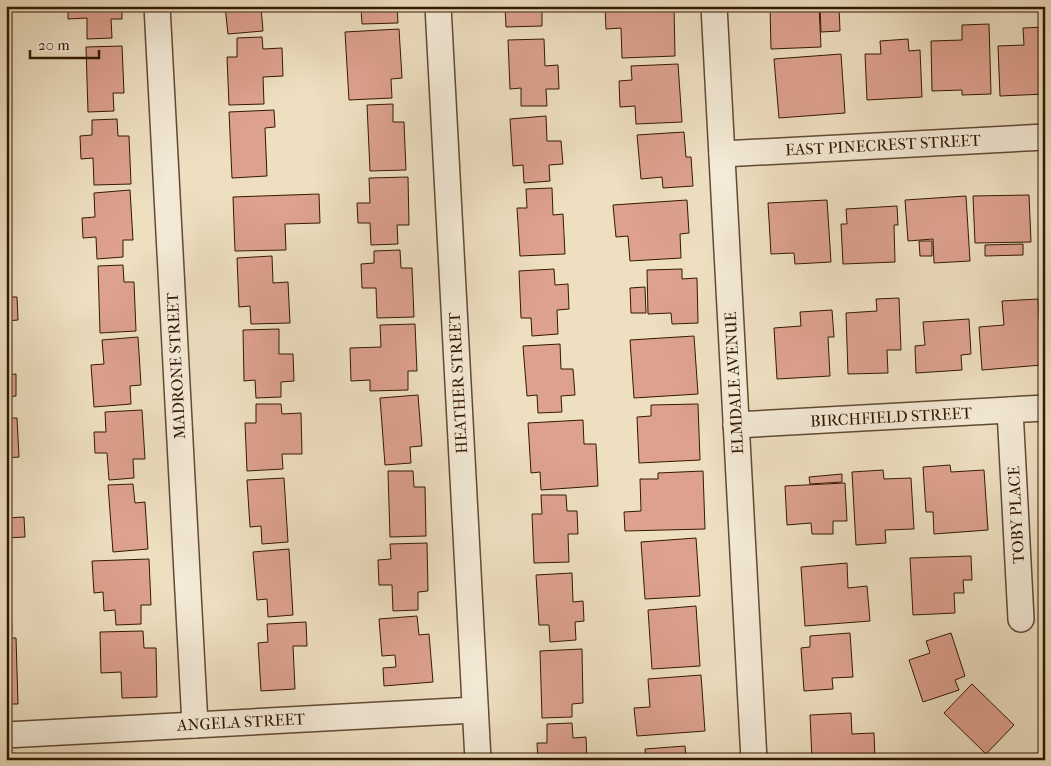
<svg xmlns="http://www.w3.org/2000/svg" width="1051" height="766" font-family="'IM FELL French Canon',serif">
<rect width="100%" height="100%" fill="#eedfc1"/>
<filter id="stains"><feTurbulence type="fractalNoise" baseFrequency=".004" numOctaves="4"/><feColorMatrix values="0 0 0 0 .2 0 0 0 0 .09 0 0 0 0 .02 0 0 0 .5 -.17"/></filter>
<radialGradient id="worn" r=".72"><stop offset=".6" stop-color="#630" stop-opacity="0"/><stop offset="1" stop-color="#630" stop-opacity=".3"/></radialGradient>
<!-- building -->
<g fill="#dda18e" stroke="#331902">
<path d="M68 6H122V19H111L112 38 87 39V18L68 19Z"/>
<path d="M225 6H274L261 7 263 31 228 34Z"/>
<path d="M349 6H397L398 23 362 24 361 8 349 9Z"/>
<path d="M505 6H542V26L506 27Z"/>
<path d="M605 6H674L675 56 622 58 621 28 606 29Z"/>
<path d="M770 6H819L821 47 771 49Z"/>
<path d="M820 6H839L840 31 821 32Z"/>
<path d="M989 24 991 94 962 95V90L932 91 931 41 962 40V25Z"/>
<path d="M1045 27V94L1000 96 998 46 1024 45 1023 28Z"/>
<path d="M399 29 402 78 391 79 392 98 349 100 345 32Z"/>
<path d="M262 37 263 49 282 48 283 76 263 77 264 104 229 105 227 57H237V38Z"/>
<path d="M544 39 545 66 558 65 559 89H546L547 106H521V88L510 89 508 40Z"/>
<path d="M908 39 909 51 920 50 922 97 867 100 865 54H881L880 41Z"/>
<path d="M122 46 124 93H113L114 111 88 112 86 47Z"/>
<path d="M841 54 845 113 779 118 774 59Z"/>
<path d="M678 64 682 122 636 124 635 106 620 107 619 81 632 80 631 66Z"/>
<path d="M393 104V122H404L406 170 370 171 367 105Z"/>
<path d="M274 110 275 127 265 128 267 176 232 178 229 112Z"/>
<path d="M546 116 547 141H561L563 164 549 165 550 181 524 183 523 165 513 166 510 119Z"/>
<path d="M117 119 118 136H129L131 184 94 185 93 158 81 159 80 136 92 135V120Z"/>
<path d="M684 132 686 157H691L693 186 663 188 662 177 641 179 637 135Z"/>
<path d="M408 177 409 225H397L398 244 371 245 370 223H358L357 203H370L369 178Z"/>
<path d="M552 188 553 215 563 214 565 254 520 256 517 208H527L526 189Z"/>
<path d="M130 190 133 240H123V257L97 259 96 237 83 238 82 218 95 217 94 193Z"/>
<path d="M319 194 320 223 285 224 286 250 235 251 233 197Z"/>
<path d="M1029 195 1031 242 975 243 973 196Z"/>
<path d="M966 196 970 261 934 263 933 239 908 241 905 200Z"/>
<path d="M1045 198V249H1042L1040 199Z"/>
<path d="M687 200 689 233 680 234 681 258 630 261 628 236 616 237 613 205Z"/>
<path d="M827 200 831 262 795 264 794 253 771 254 768 203Z"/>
<path d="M897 206 898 225H894L895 262 843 264 841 224H847L846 209Z"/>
<path d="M9 215 11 241H6V216Z"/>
<path d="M919 241H932V256H920Z"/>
<path d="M1023 244V255L985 256V245Z"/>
<path d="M400 250 401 268H412L414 317 377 318 376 288H362L361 264 374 263V251Z"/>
<path d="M272 256 273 283 288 282 290 323 251 324 250 306 239 307 237 258Z"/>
<path d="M123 265 124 282H134L136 331 100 333 98 266Z"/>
<path d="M554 269 555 285 568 284 569 309 557 310 558 334 532 336 531 318H521L519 271Z"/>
<path d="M682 269V279L697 278 698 323 672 324 671 313 648 314 647 270Z"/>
<path d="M645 287 646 313H631L630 288Z"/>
<path d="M6 297H17L18 320 6 321Z"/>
<path d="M899 298 901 350H887L888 373 848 374 846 313 877 311 876 299Z"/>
<path d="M1038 299 1042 365 982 370 979 327 1004 325 1002 301Z"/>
<path d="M832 310 834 337H828L830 376 777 379 774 328 801 326 800 312Z"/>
<path d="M969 319 971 354 961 355 962 370 916 373 915 346 925 345 923 322Z"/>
<path d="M415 324 417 371H408V390L370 391V380L351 381 350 348 381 347 380 325Z"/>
<path d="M279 329V354H293L294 381 281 382V397L256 398 255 380 244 381 243 330Z"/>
<path d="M694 336 698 394 634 398 630 340Z"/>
<path d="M138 337 141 385 130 386 131 404 94 407 91 365 104 364 102 340Z"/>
<path d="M560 344 561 369H573L575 395 561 396 562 412 538 413 537 395 527 396 523 346Z"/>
<path d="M16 374V396L6 397V375Z"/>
<path d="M418 395 422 446 410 447 411 463 385 465 380 398Z"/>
<path d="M256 404H281L282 414 301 413 302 454H282L283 469 247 471 245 423H256Z"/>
<path d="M698 404 700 460 639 463 637 417 651 416V405Z"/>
<path d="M142 410 145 459H133L134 478 109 480 107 453H95L94 432H106L105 412Z"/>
<path d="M6 418H17L19 457 6 458Z"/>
<path d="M583 420 584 444H596L598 486 541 490 540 472 531 473 528 423Z"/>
<path d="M950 465 951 472 984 470 988 530 934 534 933 512H926L923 467Z"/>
<path d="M883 470 884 479 911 478 914 529 885 530 886 543 856 545 852 472Z"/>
<path d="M388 471H413L414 487H425L426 536 390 537Z"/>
<path d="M703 471 705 529 625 531 624 512 641 511 640 479H658V473Z"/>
<path d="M842 474V482L810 484 809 477Z"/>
<path d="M284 478 288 542 262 544 261 526 250 527 247 480Z"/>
<path d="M845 483 847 521H833V534H812L811 523 787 525 785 486Z"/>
<path d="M133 484 135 503 145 502 148 549 113 552 108 485Z"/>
<path d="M541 495H566L567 511H577L578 534H568L569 562 534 563 532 514H542Z"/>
<path d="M24 517 25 537 6 538V518Z"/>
<path d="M696 538 700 596 645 599 641 542Z"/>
<path d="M427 543 428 591 418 592V610L393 611 392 585H379L378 560 391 559 390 544Z"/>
<path d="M289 549 293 615 268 617 267 599 257 600 253 552Z"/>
<path d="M971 556 972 580H963L964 593H954L955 613 913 615 910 558Z"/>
<path d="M149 559 151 605H141V624L116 625 115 610 104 611 103 592 94 593 92 561Z"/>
<path d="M847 563 848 588 867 586 870 621 805 626 801 567Z"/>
<path d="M6 566H9L12 630H6Z"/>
<path d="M572 573 573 602 583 601 584 621 575 622 576 640 550 642 549 625H539L536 575Z"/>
<path d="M696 606 700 666 652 669 648 610Z"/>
<path d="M417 616 419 635 429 634 433 682 384 686 383 668 396 667 395 655 382 656 379 619Z"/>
<path d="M306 622 307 646H293L295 689 261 691 258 643 268 642 267 624Z"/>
<path d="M143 631 144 648H156L157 697 122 698 121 672 101 673 100 632Z"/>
<path d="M850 633 853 677 832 678 833 689 804 691 801 648 810 647V636Z"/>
<path d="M951 633 965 676 955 680 959 690 923 702 909 660 930 653 926 641Z"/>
<path d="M6 638H16L18 704H6Z"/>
<path d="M582 649 583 703 572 704V717L542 718 540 651Z"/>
<path d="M701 675 705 731 637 736 634 708 650 707 648 679Z"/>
<path d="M972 684 1014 725 986 754 944 713Z"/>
<path d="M851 713 852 734 874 733 875 760H812L810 715Z"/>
<path d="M572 723 573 738 586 737 587 760H538L537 743H547V724Z"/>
<path d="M685 746 686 760H646L645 749Z"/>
</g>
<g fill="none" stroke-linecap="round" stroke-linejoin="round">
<defs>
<g id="minor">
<path d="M157 6 195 725"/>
<path d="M438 6 478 760"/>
<path d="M714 6 754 760"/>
<path d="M722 154 1045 137"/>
<path d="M1010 410 1021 619"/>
<path d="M736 425 1045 408"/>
<path d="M6 735 475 710"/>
</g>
</defs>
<!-- minor casing -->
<use href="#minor" stroke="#624a32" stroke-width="28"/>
<!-- minor -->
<use href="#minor" stroke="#f4ead7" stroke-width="25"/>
</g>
<g text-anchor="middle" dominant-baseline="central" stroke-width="5" stroke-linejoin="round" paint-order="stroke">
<!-- street labels -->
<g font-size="16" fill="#331902" stroke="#f4ead7">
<text transform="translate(883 145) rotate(-3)">EAST PINECREST STREET</text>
<text transform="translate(176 366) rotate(-93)">MADRONE STREET</text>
<text transform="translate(458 383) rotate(-93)">HEATHER STREET</text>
<text transform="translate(734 383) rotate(-93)">ELMDALE AVENUE</text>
<text transform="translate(891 417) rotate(-3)">BIRCHFIELD STREET</text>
<text transform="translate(1016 515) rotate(-93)">TOBY PLACE</text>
<text transform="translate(241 722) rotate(-3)">ANGELA STREET</text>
</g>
</g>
<!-- margin -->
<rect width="1051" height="766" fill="none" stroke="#eedfc1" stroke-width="25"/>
<rect x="8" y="8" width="1036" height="751" fill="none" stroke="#331902" stroke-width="2.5"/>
<rect x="12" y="12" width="1026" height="741" fill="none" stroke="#331902"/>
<!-- scale -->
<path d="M30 50v8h69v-8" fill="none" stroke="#331902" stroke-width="2.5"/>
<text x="38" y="50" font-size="15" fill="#331902" stroke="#f4ead7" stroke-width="4" paint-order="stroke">20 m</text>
<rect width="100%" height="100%" filter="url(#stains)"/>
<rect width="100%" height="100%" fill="url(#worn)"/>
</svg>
